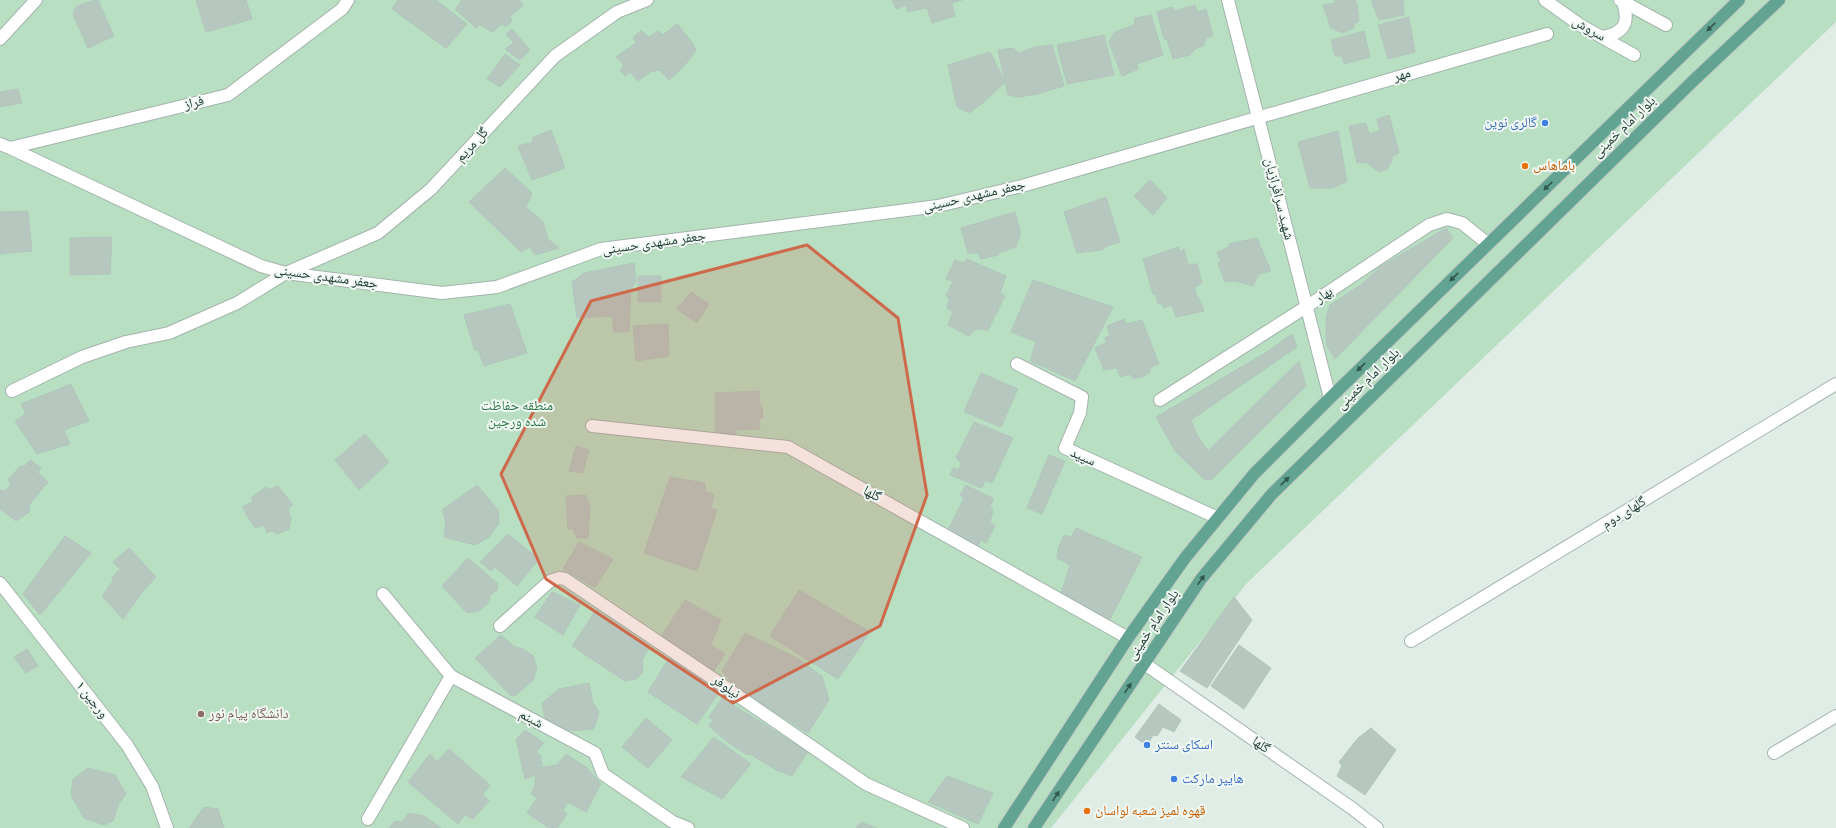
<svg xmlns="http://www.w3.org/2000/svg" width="1836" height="828" font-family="'Source Sans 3','Noto Naskh Arabic',sans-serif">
<rect width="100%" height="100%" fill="#e0ece6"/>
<!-- green -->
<path fill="#b8dfc1" d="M0 0H1836V22L1247 583 1051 828H0Z"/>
<!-- building -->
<g fill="#b5c7bf" stroke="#b2c6bd">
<path d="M95 0H98L114 36 88 48 73 15 77 6Z"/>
<path d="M196 0H246L252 19 206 32Z"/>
<path d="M398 0H436L467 24 446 48 392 9Z"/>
<path d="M462 0H519L523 5 510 17 512 21 506 27 502 24 493 32 480 25 476 28 455 9Z"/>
<path d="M892 0H962L952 3 955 16 932 23 927 8 907 12V5L896 9Z"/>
<path d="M1335 0H1355L1357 3 1359 21 1354 24V28L1343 33 1331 28 1323 5 1335 3Z"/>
<path d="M1371 0H1403L1404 15 1379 20Z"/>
<path d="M1195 5 1198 12 1206 9 1213 36 1206 38 1203 46 1195 49 1190 55 1173 59 1167 39H1164L1157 12 1172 7 1175 11Z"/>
<path d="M1151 15 1163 55 1137 64 1138 69 1122 76 1109 42 1115 32 1134 25 1135 18Z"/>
<path d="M1409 17 1415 52 1388 59 1378 25Z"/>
<path d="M677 24 692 42 696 50 685 65 669 80 659 70 650 72 638 81 630 72 625 76 620 70 624 65 616 57 636 43 633 38 641 30 649 37 658 31 663 35Z"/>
<path d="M512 29 530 50 520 60 505 49 514 43 506 34Z"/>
<path d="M1364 31 1370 57 1344 64 1342 56H1335L1331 40Z"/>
<path d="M1104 35 1114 75 1067 84 1057 45Z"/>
<path d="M1052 45 1064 86 1037 94 1019 97 1008 95 998 50 1013 48 1019 53 1035 47Z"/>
<path d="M990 52 1005 82 984 102 969 113 957 107 948 65Z"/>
<path d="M505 54 520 65 500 87 487 79Z"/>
<path d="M18 89 22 103 0 107V92Z"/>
<path d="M1389 115 1399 153 1392 156V161L1387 169 1379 172 1366 162 1357 163 1349 126 1366 123 1369 134 1380 131 1377 119Z"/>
<path d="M551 130 565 168 532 180 518 146 533 142 532 138Z"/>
<path d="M1338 131 1347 181 1333 188H1310L1298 142Z"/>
<path d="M505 168 532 193 526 207 543 222 548 239 559 248 535 255 530 247 521 252 469 202Z"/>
<path d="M1150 180 1167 198 1153 215 1134 196Z"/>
<path d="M1106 197 1120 242 1107 246 1102 250 1077 253 1064 212Z"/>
<path d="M28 211 32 251 0 254V212Z"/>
<path d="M1015 212 1021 233 1016 247 1001 252 998 255 981 259 978 253H968L961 228Z"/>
<path d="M1446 228 1453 238 1335 359 1327 346 1326 336V317L1330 305 1362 284 1380 267Z"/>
<path d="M112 237 110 274 70 275V238Z"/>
<path d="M1257 238 1271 271 1259 274 1253 286 1235 281 1225 282 1218 263 1221 262 1217 252 1229 247V244Z"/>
<path d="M1178 247 1180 252 1184 249 1188 264H1197L1202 283 1194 288 1204 311 1176 317 1172 305 1163 308V304H1158L1156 295 1153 294 1143 259Z"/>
<path d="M967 259 1006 276 1000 293 1005 296 988 330 976 329 969 336 948 325 953 312 947 308 949 299 946 296 953 281 946 279 955 260 963 263Z"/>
<path d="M634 263 636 282 631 289 629 332H614L612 316 577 318 572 282 584 273Z"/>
<rect x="638" y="276" width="23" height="26"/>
<path d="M1033 280 1113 307 1075 381 1030 361 1036 342 1011 332Z"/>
<path d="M691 292 709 304 697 323 677 309Z"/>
<path d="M510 304 527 353 484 366 478 349 475 351 464 315Z"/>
<path d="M1124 319 1126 324 1142 320 1159 364 1150 368V372L1142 377 1133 379 1130 374 1120 377 1117 368 1104 370 1095 348 1107 342 1105 338 1110 335 1107 326Z"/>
<path d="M668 324 669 356 636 361 633 326Z"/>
<path d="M1292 334 1297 347 1191 420 1198 437 1208 451 1299 361 1306 386 1211 480 1204 479 1175 451 1156 417 1267 352Z"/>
<path d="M981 373 1018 389 1001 427 964 412Z"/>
<path d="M71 384 89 421 64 430 70 444 37 454 15 421 26 414 21 404Z"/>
<path d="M759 391 760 405 762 406 763 418 759 419 760 429 736 430V436H715V393Z"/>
<path d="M974 422 1013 438 992 483 985 480 982 488 950 475 953 468 959 470 961 463 956 458Z"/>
<path d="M365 434 389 462 359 490 335 460Z"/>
<path d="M576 446 589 450 583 473 569 471Z"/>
<path d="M1049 455 1065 461 1042 514 1027 508Z"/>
<path d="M30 460 41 468 38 473 48 482 30 504 29 512 16 521 0 509V490L5 491 11 485 8 480 21 465 24 467Z"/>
<path d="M670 477 705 483V491L714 494 711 508 717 510 697 571 644 553Z"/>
<path d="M477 485 498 510 499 523 489 537 475 545 444 537 446 522 442 510Z"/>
<path d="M966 485 994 499 990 506 993 510 990 522 995 526 986 543 981 540 975 550 946 534 964 498 960 495Z"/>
<path d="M278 486 293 505 288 509 291 518 289 529 277 534 272 531 267 533 264 525 255 528 242 507 253 502 251 498 266 487 268 490Z"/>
<path d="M585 495 590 505 588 538H577L573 529H568L566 496Z"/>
<path d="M1076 528 1142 557 1109 621 1061 594 1070 565 1057 558 1058 549 1064 535 1071 537Z"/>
<path d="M508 534 539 559 517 586 495 567 491 571 480 562Z"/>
<path d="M65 536 91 553 40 615 23 594Z"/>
<path d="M579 542 613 559 595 588 563 569Z"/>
<path d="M129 548 156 577 143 591 113 562Z"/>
<path d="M468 558 498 584 497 590 490 595 488 603 479 611 467 613 442 586Z"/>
<path d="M120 569 143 591 123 619 102 596 113 581 112 578Z"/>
<path d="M799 590 870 632 838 679 770 636Z"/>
<path d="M552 592 580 605 563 635 535 617Z"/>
<path d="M1234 597 1252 620 1207 688 1180 671Z"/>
<path d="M685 600 721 620 711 645 725 654 713 672 660 638Z"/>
<path d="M596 610 650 647 642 660 643 672 636 679 625 681 572 646Z"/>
<path d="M745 633 797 658 822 676 829 700 808 733 737 688 722 671Z"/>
<path d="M501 635 515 647 523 649 533 656 537 668 533 680 515 696 510 695 475 658Z"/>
<path d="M1239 645 1271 668 1244 709 1211 686Z"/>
<path d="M27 649 38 666 26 673 14 657Z"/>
<path d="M669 658 720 691 697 724 648 692Z"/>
<path d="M589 683 593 703 599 712 596 723 593 729 574 731 556 728 543 720 545 717 542 703 559 689Z"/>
<path d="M722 698 808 752 792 776 776 770 750 754 747 755 725 740 709 726 713 720 709 717Z"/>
<path d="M1159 704 1181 720 1174 732 1163 727 1157 736 1153 735 1147 746 1135 737Z"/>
<path d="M646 718 672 740 648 768 622 747Z"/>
<path d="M1371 728 1396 750 1365 795 1337 776 1342 766 1339 762 1358 738Z"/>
<path d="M525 730 544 743 536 752 540 755 542 765 536 768 535 775 525 779 516 739Z"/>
<path d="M714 737 751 764 722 799 681 777Z"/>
<path d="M449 749 490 785 483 794 489 801 473 819 465 815 458 824 408 782 430 754 437 762Z"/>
<path d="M566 754 586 767 601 784 586 812 568 802 563 810 567 814 557 828H549L527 813 537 798 531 794 535 785 536 768 557 765Z"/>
<path d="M88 768 115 775 126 794 119 803 113 821 104 825 84 818 71 795 73 779Z"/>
<path d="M947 776 993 793 978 824 928 802Z"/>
<path d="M204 807 218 809 224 828H189Z"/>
<path d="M409 813 424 816 441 828H389L395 821 402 822Z"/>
<path d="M861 822 877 828H856Z"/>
</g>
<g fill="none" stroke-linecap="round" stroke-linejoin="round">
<defs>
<g id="minor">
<path d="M1228 0 1330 398"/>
<path d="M0 39 36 0"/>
<path d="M0 144 10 148 261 266 286 273 442 293 497 287 601 249 938 206 1022 186 1547 34"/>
<path d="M10 148 228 95 342 9 348 0"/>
<path d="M1017 364 1082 397 1080 413 1065 448 1218 518"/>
<path d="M12 391 82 357 126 342 169 333 237 303 286 273 378 233 431 189 555 56 617 12 647 0"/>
<path d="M1160 400 1306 307 1429 225 1447 219 1462 223 1488 244"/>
<path d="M592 426 788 447 1128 638"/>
<path d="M0 583 127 745 152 786 167 828"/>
<path d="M383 594 451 676 595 753 603 774 673 822 688 828"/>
<path d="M500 626 550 581 559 578 565 579 718 682 866 784 963 828"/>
<path d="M1411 641 1836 384"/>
<path d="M1145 664 1353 809 1377 828"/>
<path d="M1774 753 1836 716"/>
<path d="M368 819 451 676"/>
</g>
<g id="tertiary">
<path d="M1545 0 1580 25 1634 55"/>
<path d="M1620 0 1666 25"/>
<path d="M1603 37C1624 33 1630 23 1623 2"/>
</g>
<g id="primary">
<path d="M1004 828 1128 638 1185 558 1254 474 1330 398 1739 0"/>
<path d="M1034 828 1201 579 1271 495 1693 81 1779 0"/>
</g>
</defs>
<!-- minor casing -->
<use href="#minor" stroke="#a3b4ad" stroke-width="14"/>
<!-- tertiary casing -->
<use href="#tertiary" stroke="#a3b4ad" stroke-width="14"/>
<!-- primary casing -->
<use href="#primary" stroke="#c1c9c6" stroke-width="14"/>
<!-- minor -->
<use href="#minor" stroke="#fff" stroke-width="12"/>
<!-- tertiary -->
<use href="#tertiary" stroke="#fff" stroke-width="12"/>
<!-- primary -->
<use href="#primary" stroke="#62a491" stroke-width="12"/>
</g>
<!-- one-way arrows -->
<defs><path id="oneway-solid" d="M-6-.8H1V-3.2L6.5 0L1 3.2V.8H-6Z"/></defs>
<g fill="#30574b">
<use href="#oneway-solid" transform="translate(1711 27) rotate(136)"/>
<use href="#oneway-solid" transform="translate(1548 186) rotate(136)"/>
<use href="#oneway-solid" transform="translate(1454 277) rotate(136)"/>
<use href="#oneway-solid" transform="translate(1361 367) rotate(136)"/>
<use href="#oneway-solid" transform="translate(1285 481) rotate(-44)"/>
<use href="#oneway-solid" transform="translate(1201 580) rotate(-54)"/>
<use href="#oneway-solid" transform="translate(1128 688) rotate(-56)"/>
<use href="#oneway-solid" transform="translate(1056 796) rotate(-56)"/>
</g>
<!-- marked area -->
<path fill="#ce694b" fill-opacity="0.2" stroke="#ce694b" stroke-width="3" stroke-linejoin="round" d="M807 245 898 318 927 495 880 626 733 703 546 579 501 474 591 301Z"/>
<!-- markers -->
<g fill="#3f7fe0" stroke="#f1f8f4" stroke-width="1.5">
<circle cx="1545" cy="123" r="4"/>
<circle cx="1147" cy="745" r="4"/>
<circle cx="1174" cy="779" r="4"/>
</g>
<g fill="#e8710a" stroke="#f1f8f4" stroke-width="1.5">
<circle cx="1525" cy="166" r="4"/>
<circle cx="1087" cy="811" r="4"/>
</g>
<circle fill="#8d6e63" stroke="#f1f8f4" stroke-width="1.5" cx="201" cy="714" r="4"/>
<g text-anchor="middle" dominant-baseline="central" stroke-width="4" stroke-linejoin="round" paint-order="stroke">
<!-- street labels -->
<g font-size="14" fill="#203d34" stroke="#f1f8f4">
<text transform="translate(1589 29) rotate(30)">سروش</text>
<text transform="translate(1402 75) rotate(-16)">مهر</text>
<text transform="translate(194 103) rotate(-14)">فراز</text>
<text transform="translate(1624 127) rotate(-44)">بلوار امام خمینی</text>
<text transform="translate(472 145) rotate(-47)">گل مریم</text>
<text transform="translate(974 196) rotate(-13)">جعفر مشهدی حسینی</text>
<text transform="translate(1279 199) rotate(76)">شهید سرافرازیان</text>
<text transform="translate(654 243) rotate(-8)">جعفر مشهدی حسینی</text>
<text transform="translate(326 277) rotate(8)">جعفر مشهدی حسینی</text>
<text transform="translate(1324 295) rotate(-34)">بهار</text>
<text transform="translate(1368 379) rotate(-44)">بلوار امام خمینی</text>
<text transform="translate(1083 457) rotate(24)">سپید</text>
<text transform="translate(872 494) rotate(29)">گلها</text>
<text transform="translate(1624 513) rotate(-31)">گلهای دوم</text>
<text transform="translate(1153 625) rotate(-56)">بلوار امام خمینی</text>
<text transform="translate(726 687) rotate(34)">نیلوفر</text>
<text transform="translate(92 700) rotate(52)">ورجین ۱</text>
<text transform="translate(531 719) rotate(28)">شبنم</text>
<text transform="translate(1261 745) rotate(35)">گلها</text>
</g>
<!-- shop labels -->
<g font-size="14" fill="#366cbe" stroke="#f1f8f4" text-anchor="start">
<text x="1537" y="123" text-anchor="end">گالری نوین</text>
<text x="1155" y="745">اسکای سنتر</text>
<text x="1182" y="779">هایپر مارکت</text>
</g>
<!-- food labels -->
<g font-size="14" fill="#c56008" stroke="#f1f8f4" text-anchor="start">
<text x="1533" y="166">باماهاس</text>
<text x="1095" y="811">قهوه لمیز شعبه لواسان</text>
</g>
<!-- park labels -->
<g font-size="14" fill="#287643" stroke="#f1f8f4">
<text x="517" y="406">منطقه حفاظت<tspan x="517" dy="16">شده ورجین</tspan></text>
</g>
<!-- education labels -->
<g font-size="14" fill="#785e54" stroke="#f1f8f4" text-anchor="start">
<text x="209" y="714">دانشگاه پیام نور</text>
</g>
</g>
</svg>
